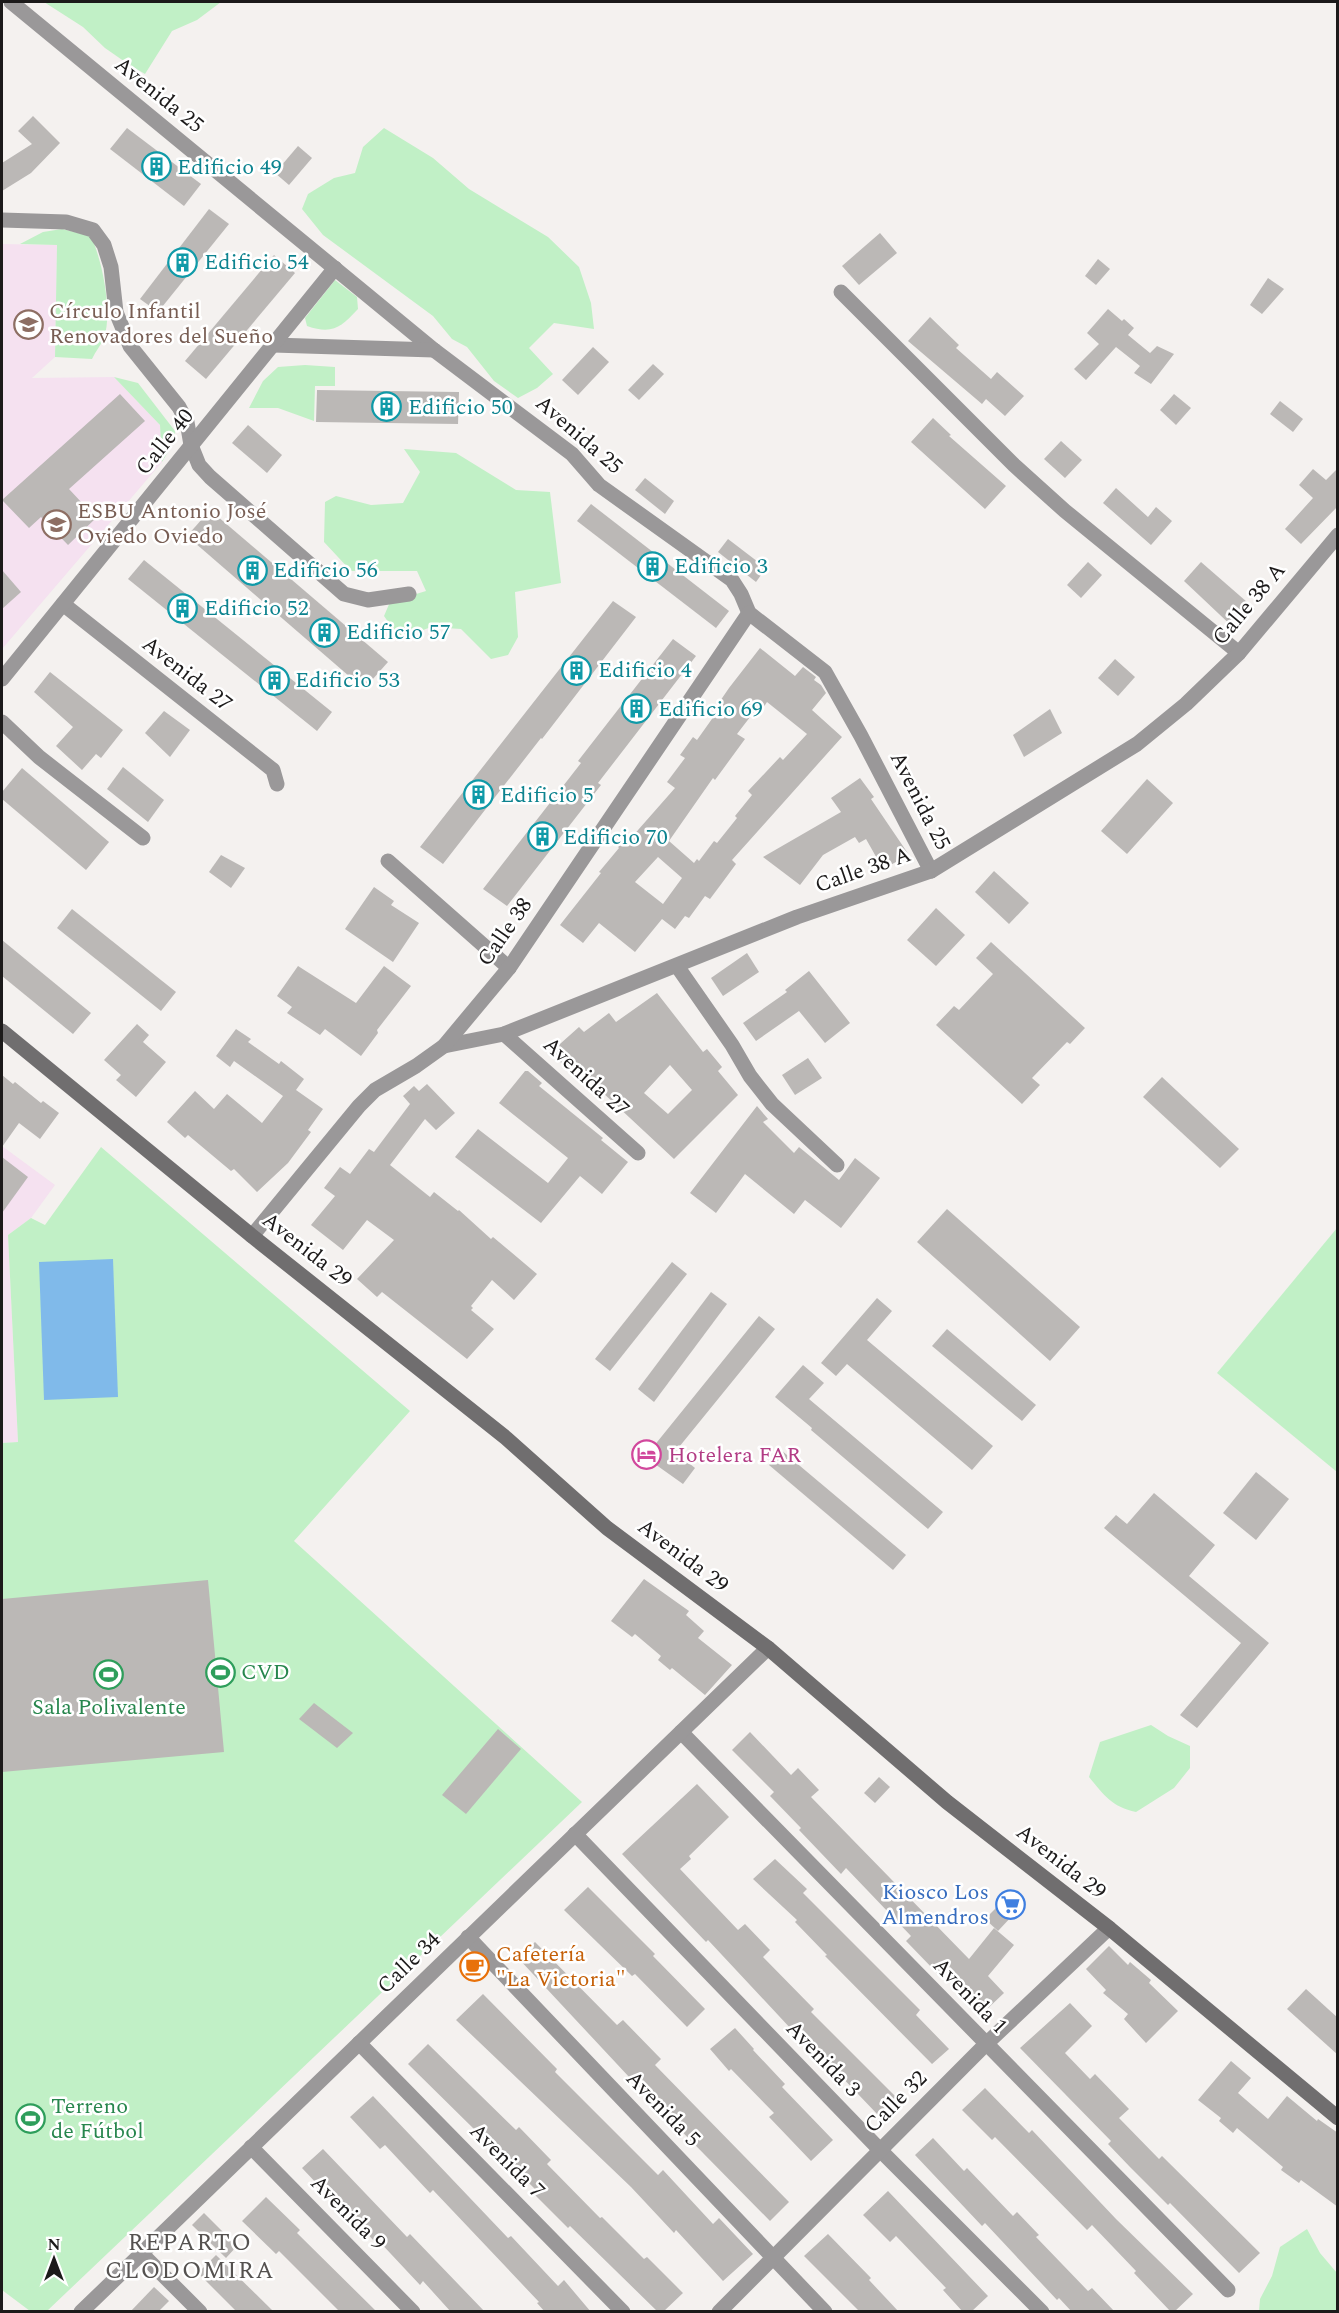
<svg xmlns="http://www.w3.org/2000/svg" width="1339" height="2313" font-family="Spectral,serif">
<rect width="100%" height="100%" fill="#f4f1ef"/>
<!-- education -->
<g fill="#f5e1f0">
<path d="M2 244 57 245 55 357 32 378 114 377 160 425 162 462 2 649Z"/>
<path d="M2 1146 55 1185 31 1218 8 1235 18 1442 2 1443Z"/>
</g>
<!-- green -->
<g fill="#c1f0c6">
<path d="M44 2H221L197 20 172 31 145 74 128 64 105 48 83 27Z"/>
<path d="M384 128 433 158 469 189 548 237 579 267 591 303 594 329 554 323 529 348 553 374 537 388 518 398 494 381 467 347 452 339 433 316 323 235 302 209 308 194 334 178 355 173 363 147Z"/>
<path d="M62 229 91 236C102 260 113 312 104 338 101 345 95 352 92 359L55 357 57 245 20 244 43 232Z"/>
<path d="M335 280 357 297 358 309C341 327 333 335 307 326L305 318Z"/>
<path d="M305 365 335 367V386H315L314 421 278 408H249L263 381 278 367Z"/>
<path d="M114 377 138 383 175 431 174 442 162 462 160 425Z"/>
<path d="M404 449 456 453 516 490 550 492 561 583 515 592 518 637 508 655 491 659 461 629 431 627 400 639 384 616 390 602 426 591 417 571H351L324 542 325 502 336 496 371 505 403 503 420 472Z"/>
<path d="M101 1147 410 1411 294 1541 582 1802 47 2311H30L2 2290V1443L18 1442 8 1235 31 1218 45 1225Z"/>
<path d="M1337 1228V1472L1217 1373Z"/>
<path d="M1151 1725 1168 1736 1190 1746V1768L1174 1788 1136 1812C1112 1807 1104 1795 1089 1777L1100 1742Z"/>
<path d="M1307 2229 1320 2253 1337 2273V2311H1259L1260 2299 1272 2276 1280 2247Z"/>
</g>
<!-- water -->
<path fill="#80baea" d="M113 1259 118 1397 44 1400 39 1262Z"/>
<!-- building -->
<g fill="#bbb8b6" fill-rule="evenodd">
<path d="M33 116 60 143 31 173 2 191V163L32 144 18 131Z"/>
<path d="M127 128 201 184 184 206 110 149Z"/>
<path d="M298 146 312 158 289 185 275 173Z"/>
<path d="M209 209 229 224 158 312 140 299Z"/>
<path d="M880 233 897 253 859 285 842 266Z"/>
<path d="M274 255 295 273 206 379 185 361Z"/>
<path d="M1098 259 1110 269 1096 285 1085 276Z"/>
<path d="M1268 278 1284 289 1262 314 1250 305Z"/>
<path d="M1108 309 1122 321 1124 319 1134 328 1128 335 1150 353 1157 346 1174 354 1151 384 1134 373 1140 366 1116 347 1086 380 1074 369 1099 344 1087 333Z"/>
<path d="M930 317 959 345 956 348 991 379 997 372 1024 396 1005 416 986 399 982 404 908 341Z"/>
<path d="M593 347 609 362 578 395 562 380Z"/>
<path d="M653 364 664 374 639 400 628 390Z"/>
<path d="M317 390 459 392 458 424 316 422Z"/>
<path d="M120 394 145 421 69 489 96 518 68 545 41 517 29 528 2 500Z"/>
<path d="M1174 394 1191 408 1176 425 1160 410Z"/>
<path d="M1280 401 1303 419 1293 432 1270 414Z"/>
<path d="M933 418 951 435 949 436 1006 486 985 509 911 442Z"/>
<path d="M248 425 282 455 267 473 232 443Z"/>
<path d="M1061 441 1082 460 1065 478 1044 459Z"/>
<path d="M1338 468V506L1301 544 1285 529 1313 498 1299 485 1313 469 1326 480Z"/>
<path d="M645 478 674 501 665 514 635 490Z"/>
<path d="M1116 488 1148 517 1156 507 1172 521 1151 545 1103 503Z"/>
<path d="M591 504 729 611 716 628 577 521Z"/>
<path d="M210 510 388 662 364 689 187 536Z"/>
<path d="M728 539 766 568 756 582 718 552Z"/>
<path d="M144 560 332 712 317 731 128 579Z"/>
<path d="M1088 562 1102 575 1081 598 1067 585Z"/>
<path d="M1201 562 1255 609 1236 630 1184 581Z"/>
<path d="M2 570 21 592 2 609Z"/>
<path d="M613 601 636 617 542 739 541 738 443 864 420 847Z"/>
<path d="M673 639 696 656 598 783 601 785 507 906 483 889 581 763 578 761Z"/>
<path d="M760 648 795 676 803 667 816 677 814 680 821 685 826 693 812 710 842 737 732 860 736 864 722 883 710 899 705 896 689 918 685 916 675 929 662 919 635 952 599 923 583 943 560 925 601 873 599 872 619 848 618 847 629 835 631 838 675 788 667 782 685 758 680 755 693 737 697 740 719 709 716 707 729 688ZM767 702 807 734 783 760 780 757 748 791 752 795 735 816 737 818 717 843 714 841 699 861 697 859 694 863 669 841 713 778 715 780 745 739 737 734 757 708 761 711ZM658 857 682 878 663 904 635 882Z"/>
<path d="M1115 659 1135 677 1118 696 1098 678Z"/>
<path d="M50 672 123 730 101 758 96 754 82 770 56 746 73 727 34 692Z"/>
<path d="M1050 709 1062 733 1024 757 1013 735Z"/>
<path d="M164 711 190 730 170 757 145 733Z"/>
<path d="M123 767 164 800 148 822 107 789Z"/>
<path d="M22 768 109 842 86 870 2 799V792Z"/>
<path d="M860 778 874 797 871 799 909 855 883 869 866 839 859 843 855 837 823 855 800 885 763 857 841 812 831 798Z"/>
<path d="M1147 779 1173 803 1127 854 1101 831Z"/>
<path d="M221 855 245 868 231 888 209 872Z"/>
<path d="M994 871 1029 903 1009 924 975 892Z"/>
<path d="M374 887 394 901 391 905 419 923 393 962 345 929Z"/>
<path d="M936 908 965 935 936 966 907 940Z"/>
<path d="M72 909 176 992 161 1011 57 928Z"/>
<path d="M2 940 91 1013 73 1034 2 976Z"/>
<path d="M991 942 1085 1028 1070 1044 1067 1042 1032 1078 1040 1085 1022 1104 936 1025 954 1006 959 1010 993 974 976 958Z"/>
<path d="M747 953 759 972 723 996 711 978Z"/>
<path d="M298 966 356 1003 384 966 411 986 377 1030 378 1033 361 1056 325 1029 320 1035 287 1013 292 1007 277 996Z"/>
<path d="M809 971 850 1023 825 1043 799 1011 756 1041 743 1023 787 992 785 990Z"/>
<path d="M657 993 703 1052 707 1049 722 1067 718 1071 738 1095 674 1159 572 1064 567 1069 551 1052 579 1027 584 1032 609 1013 616 1022ZM670 1065 692 1090 668 1114 644 1093Z"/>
<path d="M137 1024 149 1035 143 1042 166 1062 136 1097 116 1080 121 1075 104 1060Z"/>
<path d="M236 1029 251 1039 248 1042 279 1064 281 1061 304 1079 296 1090 323 1109 308 1130 311 1132 288 1163 257 1192 234 1169 231 1171 188 1135 185 1138 167 1122 195 1091 214 1109 227 1094 262 1123 283 1096 234 1061 230 1067 216 1056Z"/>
<path d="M808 1058 822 1078 795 1095 782 1075Z"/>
<path d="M525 1071H528L542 1083 539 1086 603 1138 601 1140 628 1162 602 1194 580 1176 541 1223 455 1157 478 1129 548 1183 568 1158 499 1103Z"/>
<path d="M2 1075 13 1084 15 1082 41 1103 43 1101 59 1113 40 1139 19 1123 2 1147Z"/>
<path d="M1162 1077 1239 1149 1220 1168 1143 1097Z"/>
<path d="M427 1084 455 1113 436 1130 425 1119 390 1165 430 1197 434 1192 458 1211 459 1210 491 1239 493 1237 537 1274 514 1300 492 1280 471 1306 473 1308 471 1310 494 1329 467 1359 382 1292 377 1297 357 1279 394 1240 367 1220 343 1250 311 1225 335 1196 324 1188 340 1167 350 1174 369 1149 374 1152 410 1104 403 1096 414 1086 419 1091Z"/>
<path d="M757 1106 768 1119 763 1122 794 1153 799 1147 839 1180 855 1158 880 1178 841 1228 805 1200 794 1214 745 1174 716 1213 690 1193Z"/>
<path d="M2 1157 28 1177 2 1213Z"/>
<path d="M947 1209 1080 1327 1050 1361 917 1242Z"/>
<path d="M672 1262 687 1274 610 1371 595 1359Z"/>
<path d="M711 1292 727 1304 654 1402 638 1389Z"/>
<path d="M877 1298 892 1311 867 1340 993 1446 972 1470 847 1364 836 1376 821 1363Z"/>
<path d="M759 1316 775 1329 675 1452 695 1468 683 1484 645 1457Z"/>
<path d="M947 1329 1036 1405 1022 1421 932 1346Z"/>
<path d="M803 1365 824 1383 809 1399 943 1512 928 1529 811 1430 812 1428 775 1397Z"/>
<path d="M781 1450 906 1555 893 1570 769 1465Z"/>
<path d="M1256 1472 1289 1499 1256 1540 1223 1513Z"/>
<path d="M1154 1493 1215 1545 1189 1576 1269 1643 1197 1728 1180 1715 1241 1643 1104 1528 1116 1515 1127 1524Z"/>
<path d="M644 1579 689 1611 686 1615 704 1631 698 1638 732 1665 705 1695 672 1668 670 1670 658 1660 661 1656 635 1634 632 1637 611 1621Z"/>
<path d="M208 1580 224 1752 2 1772V1599Z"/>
<path d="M314 1703 353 1733 337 1748 299 1719Z"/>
<path d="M498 1729 521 1749 466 1814 442 1795Z"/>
<path d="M750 1732 791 1775 798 1768 819 1790 811 1797 969 1959 994 1928 1014 1945 988 1976 1004 1993 984 2012 942 1968 937 1973 906 1941 911 1936 846 1868 841 1874 799 1830 801 1828 770 1796 774 1792 732 1750Z"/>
<path d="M879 1777 890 1787 875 1803 864 1793Z"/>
<path d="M697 1784 729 1817 689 1856 691 1859 680 1869 738 1930 745 1924 770 1950 763 1957 814 2009 811 2012 896 2097 878 2115 795 2028 792 2030 708 1940 706 1942 622 1854Z"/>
<path d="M775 1859 807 1889 803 1893 920 2010 916 2015 949 2049 932 2064 825 1956 827 1955 795 1922 797 1920 753 1879Z"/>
<path d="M588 1887 655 1954 653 1956 705 2009 687 2027 635 1974 632 1976 564 1910Z"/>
<path d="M1001 1903 1013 1915 998 1931 985 1919Z"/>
<path d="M535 1942 617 2025 623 2020 661 2059 655 2065 789 2202 770 2221 644 2093 518 1958Z"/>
<path d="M1109 1946 1128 1965 1130 1962 1151 1980 1149 1983 1178 2011 1146 2043 1124 2019 1128 2014 1103 1993 1106 1990 1086 1969Z"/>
<path d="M1306 1989 1338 2018V2055L1287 2009Z"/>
<path d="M483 1994 557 2069 555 2072 658 2175 663 2170 713 2224 719 2218 753 2254 723 2281 676 2230 674 2233 631 2187 456 2020Z"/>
<path d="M1070 2003 1092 2026 1065 2053 1090 2079 1095 2074 1129 2109 1119 2118 1159 2159 1162 2156 1260 2253 1239 2273 1170 2203 1168 2205 1130 2167 1108 2144 1111 2141 1020 2048Z"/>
<path d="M735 2028 754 2049 753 2050 785 2084 782 2087 833 2140 811 2161 769 2117 774 2113 731 2069 729 2071 710 2049Z"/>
<path d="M428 2044 516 2130 519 2127 551 2160 547 2164 600 2218 602 2217 644 2259 647 2257 683 2293 663 2312H658L570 2226 568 2228 534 2194 537 2191 408 2064Z"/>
<path d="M1231 2061 1251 2078 1238 2093 1268 2119 1287 2096 1317 2121 1318 2119 1338 2133V2207L1301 2180 1299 2183 1281 2170 1283 2167 1237 2128 1233 2133 1219 2121 1221 2118 1198 2100Z"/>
<path d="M985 2088 1029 2133 1032 2130 1116 2219 1193 2294 1174 2312H1171L1134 2273 1136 2271 1092 2225 1087 2230 995 2137 992 2140 962 2110Z"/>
<path d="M373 2096 508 2238 511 2236 558 2286 564 2280 591 2312H545L537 2303 539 2302 433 2190 430 2193 385 2145 380 2149 350 2117Z"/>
<path d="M933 2138 964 2171 967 2168 1013 2216 1017 2212 1039 2235 1036 2237 1088 2291 1092 2288 1115 2312H1072L1059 2298 1057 2300 985 2223 982 2226 915 2155Z"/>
<path d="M323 2149 407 2237 410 2234 485 2312H451L423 2281 420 2285 376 2238 374 2241 337 2201 335 2203 302 2168Z"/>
<path d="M888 2191 988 2296 971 2312H963L943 2290 946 2288 896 2236 890 2242 863 2215Z"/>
<path d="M266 2197 300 2230 297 2233 377 2312H340L279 2251 276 2254 242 2221Z"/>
<path d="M204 2213 237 2246 226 2258 192 2225Z"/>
<path d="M828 2234 871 2278 869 2280 899 2312H860L804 2256Z"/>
<path d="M216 2255 274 2312H237L198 2273Z"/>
<path d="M154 2287 169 2301 158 2312H130Z"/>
</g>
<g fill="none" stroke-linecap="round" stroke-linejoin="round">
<!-- minor -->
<g stroke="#9a9899" stroke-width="15">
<path d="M11 2 434 350 572 454 599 485 732 580 741 594 749 613 825 672 861 736 931 871"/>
<path d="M2 220 66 222 93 230 104 245 111 267 116 312 130 346 179 407 187 422 191 445 199 465 210 477 344 594 368 600 409 594"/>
<path d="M841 292 1014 465 1065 511 1239 653"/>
<path d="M273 345 434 350"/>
<path d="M63 604 273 770 277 784"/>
<path d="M2 679 335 268"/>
<path d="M2 722 39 757 143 838"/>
<path d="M388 861 509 968"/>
<path d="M677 966 732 1045 750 1076 772 1104 837 1165"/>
<path d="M504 1034 638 1153"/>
<path d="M444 1046 504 1034 797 917 931 871 1137 744 1186 704 1239 653 1338 535"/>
<path d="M252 1236 359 1106 375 1090 416 1066 444 1046 509 968 749 613"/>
<path d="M681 1732 1228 2290"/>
<path d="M575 1834 880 2150 1042 2312"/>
<path d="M468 1937 825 2312"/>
<path d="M359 2043 623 2312"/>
<path d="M251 2147 413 2312"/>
<path d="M141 2253 200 2312"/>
<path d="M81 2312 768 1648"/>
<path d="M719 2312 986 2044 1109 1928"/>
</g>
<!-- secondary -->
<path stroke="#706e6f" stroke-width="15" d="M2 1031 252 1236 506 1438 607 1528 768 1648 947 1802 1109 1928 1338 2118"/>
</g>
<!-- icons -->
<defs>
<symbol id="building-ring" viewBox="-11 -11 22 22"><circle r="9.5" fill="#fff" stroke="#0f9aa8" stroke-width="1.5"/><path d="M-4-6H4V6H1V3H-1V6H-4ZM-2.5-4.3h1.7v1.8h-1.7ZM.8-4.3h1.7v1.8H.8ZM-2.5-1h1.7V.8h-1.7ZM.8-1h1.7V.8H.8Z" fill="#0f9aa8"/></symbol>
<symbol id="school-ring" viewBox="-11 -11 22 22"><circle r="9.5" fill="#fff" stroke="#8d6e63" stroke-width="1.5"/><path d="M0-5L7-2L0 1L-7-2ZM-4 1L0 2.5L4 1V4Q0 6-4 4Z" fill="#8d6e63"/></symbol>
<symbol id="hotel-ring" viewBox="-11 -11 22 22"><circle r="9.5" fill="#fff" stroke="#d1479c" stroke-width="1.5"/><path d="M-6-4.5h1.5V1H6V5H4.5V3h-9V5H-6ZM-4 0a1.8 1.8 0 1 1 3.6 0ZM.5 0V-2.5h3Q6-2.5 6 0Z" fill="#d1479c"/></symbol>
<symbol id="stadium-ring" viewBox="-11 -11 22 22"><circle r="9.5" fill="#fff" stroke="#2e9e5b" stroke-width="1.5"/><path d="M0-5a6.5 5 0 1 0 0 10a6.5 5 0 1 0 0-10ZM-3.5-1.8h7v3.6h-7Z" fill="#2e9e5b"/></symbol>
<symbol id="supermarket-ring" viewBox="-11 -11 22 22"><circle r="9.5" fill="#fff" stroke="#3f7fe0" stroke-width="1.5"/><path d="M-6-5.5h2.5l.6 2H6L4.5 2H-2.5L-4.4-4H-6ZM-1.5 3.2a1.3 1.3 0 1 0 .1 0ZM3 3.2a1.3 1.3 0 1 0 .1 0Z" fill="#3f7fe0"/></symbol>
<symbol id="cafe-ring" viewBox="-11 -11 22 22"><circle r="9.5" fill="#fff" stroke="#e8710a" stroke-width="1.5"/><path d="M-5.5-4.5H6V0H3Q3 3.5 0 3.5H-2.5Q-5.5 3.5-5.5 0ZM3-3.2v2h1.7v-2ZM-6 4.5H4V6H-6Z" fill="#e8710a"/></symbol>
</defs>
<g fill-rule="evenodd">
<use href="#building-ring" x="140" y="150" width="33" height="33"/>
<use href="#building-ring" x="166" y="246" width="33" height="33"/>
<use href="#school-ring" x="12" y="308" width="33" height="33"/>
<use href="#building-ring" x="370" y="390" width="33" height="33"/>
<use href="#school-ring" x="40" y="508" width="33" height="33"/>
<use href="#building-ring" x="636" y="550" width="33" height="33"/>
<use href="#building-ring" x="236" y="554" width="33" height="33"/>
<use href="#building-ring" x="166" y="592" width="33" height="33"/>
<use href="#building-ring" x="308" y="616" width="33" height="33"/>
<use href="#building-ring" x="560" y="654" width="33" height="33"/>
<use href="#building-ring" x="258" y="664" width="33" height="33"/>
<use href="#building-ring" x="620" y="692" width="33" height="33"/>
<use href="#building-ring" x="462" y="778" width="33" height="33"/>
<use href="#building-ring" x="526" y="820" width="33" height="33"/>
<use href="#hotel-ring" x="630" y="1438" width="33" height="33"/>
<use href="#stadium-ring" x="204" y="1656" width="33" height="33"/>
<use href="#stadium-ring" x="92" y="1658" width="33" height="33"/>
<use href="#supermarket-ring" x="994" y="1888" width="33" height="33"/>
<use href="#cafe-ring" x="458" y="1950" width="33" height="33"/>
<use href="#stadium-ring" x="14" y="2102" width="33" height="33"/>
</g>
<g text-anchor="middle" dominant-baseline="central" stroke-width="5" stroke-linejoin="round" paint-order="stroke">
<!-- street labels -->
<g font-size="22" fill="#1c1a1a" stroke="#fff">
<text transform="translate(159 95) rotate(39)">Avenida 25</text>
<text transform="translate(579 435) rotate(41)">Avenida 25</text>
<text transform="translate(165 442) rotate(-51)">Calle 40</text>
<text transform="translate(1249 604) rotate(-50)">Calle 38 A</text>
<text transform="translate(187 674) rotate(38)">Avenida 27</text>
<text transform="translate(920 801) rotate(63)">Avenida 25</text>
<text transform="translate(863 870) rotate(-19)">Calle 38 A</text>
<text transform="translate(505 932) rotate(-55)">Calle 38</text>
<text transform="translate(586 1077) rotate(42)">Avenida 27</text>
<text transform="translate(307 1250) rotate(38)">Avenida 29</text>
<text transform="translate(683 1556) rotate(37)">Avenida 29</text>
<text transform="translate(1061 1862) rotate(38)">Avenida 29</text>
<text transform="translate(409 1963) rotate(-44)">Calle 34</text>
<text transform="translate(970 1996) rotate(46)">Avenida 1</text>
<text transform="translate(823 2059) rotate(46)">Avenida 3</text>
<text transform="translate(896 2102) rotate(-45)">Calle 32</text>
<text transform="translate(663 2109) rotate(46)">Avenida 5</text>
<text transform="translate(507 2161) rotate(45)">Avenida 7</text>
<text transform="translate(348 2213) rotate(45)">Avenida 9</text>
</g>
<!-- culture labels -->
<g font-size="22" fill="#0d838f" stroke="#fff" text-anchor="start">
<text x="177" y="167">Edificio 49</text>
<text x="204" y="262">Edificio 54</text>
<text x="408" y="407">Edificio 50</text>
<text x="674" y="566">Edificio 3</text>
<text x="273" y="570">Edificio 56</text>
<text x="204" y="608">Edificio 52</text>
<text x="346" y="632">Edificio 57</text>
<text x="598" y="670">Edificio 4</text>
<text x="295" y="680">Edificio 53</text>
<text x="658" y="709">Edificio 69</text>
<text x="500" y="795">Edificio 5</text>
<text x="563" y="837">Edificio 70</text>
</g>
<!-- education labels -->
<g font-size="22" fill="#785e54" stroke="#fff" text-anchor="start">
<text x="49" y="311">Círculo Infantil<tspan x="49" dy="25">Renovadores del Sueño</tspan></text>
<text x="77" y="511">ESBU Antonio José<tspan x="77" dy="25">Oviedo Oviedo</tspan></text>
</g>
<!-- hotel labels -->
<g font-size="22" fill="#b23c85" stroke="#fff" text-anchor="start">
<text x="668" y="1455">Hotelera FAR</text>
</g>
<!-- leisure labels -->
<g font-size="22" fill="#27864d" stroke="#fff" text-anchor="start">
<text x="241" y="1672">CVD</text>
<text x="109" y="1707" text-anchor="middle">Sala Polivalente</text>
<text x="51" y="2106">Terreno<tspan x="51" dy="25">de Fútbol</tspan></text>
</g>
<!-- shop labels -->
<g font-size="22" fill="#366cbe" stroke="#fff" text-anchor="end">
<text x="989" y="1892">Kiosco Los<tspan x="989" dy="25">Almendros</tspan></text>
</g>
<!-- food labels -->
<g font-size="22" fill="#c56008" stroke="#fff" text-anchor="start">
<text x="496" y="1954">Cafetería<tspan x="496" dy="25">"La Victoria"</tspan></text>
</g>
<!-- neighbourhood labels -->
<g font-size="24" letter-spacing="1.5" fill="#555250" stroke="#fff">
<text x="190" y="2243">REPARTO<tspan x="190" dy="28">CLODOMIRA</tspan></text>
</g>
</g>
<!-- border -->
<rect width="1339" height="2313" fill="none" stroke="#1c1a1a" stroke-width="6"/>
<!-- north arrow -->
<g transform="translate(54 2259)" stroke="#ffffff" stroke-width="4.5" paint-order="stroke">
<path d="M0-4.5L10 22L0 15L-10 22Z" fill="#1c1a1a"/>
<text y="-9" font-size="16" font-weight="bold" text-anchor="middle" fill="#1c1a1a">N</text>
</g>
</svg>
